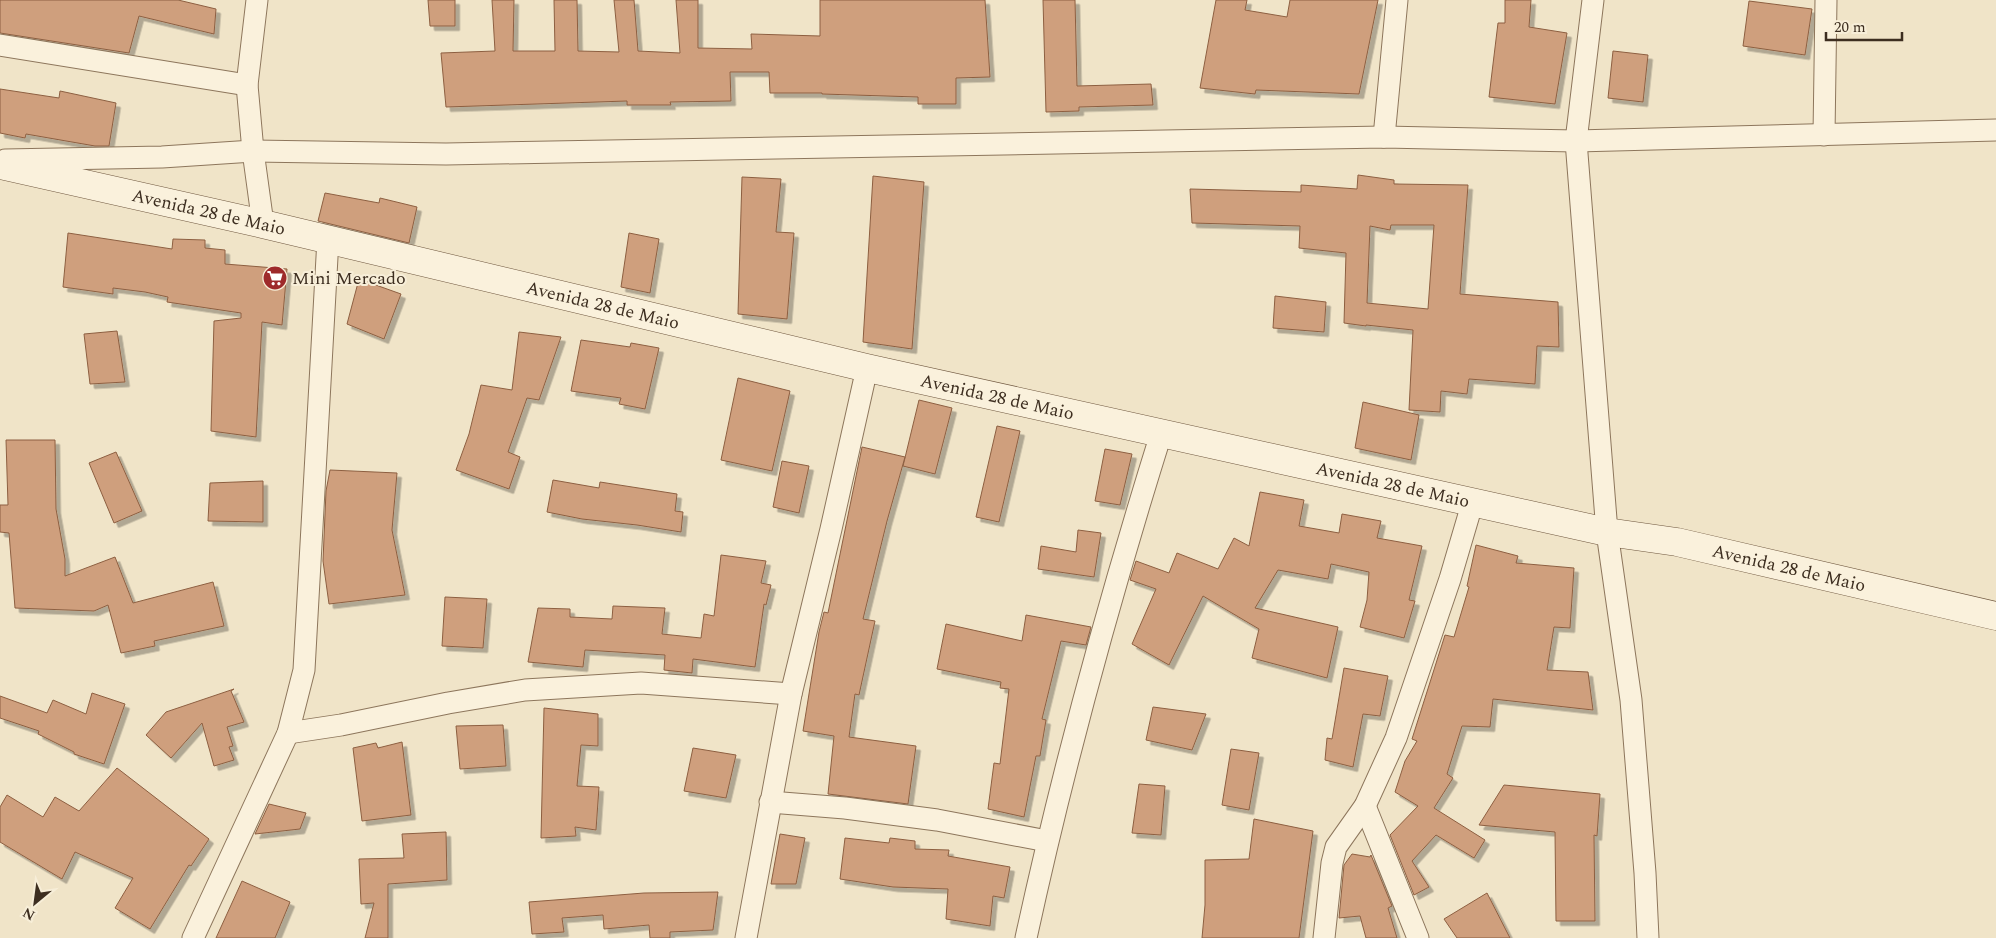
<svg xmlns="http://www.w3.org/2000/svg" width="1996" height="938" font-family="Spectral,serif">
<defs>
<filter id="shadow"><feDropShadow dx="4.5" dy="4.5" stdDeviation="0" flood-color="#0004"/></filter>
</defs>
<rect width="100%" height="100%" fill="#f0e4c8"/>
<!-- building -->
<g fill="#cf9f7d" stroke="#8d5f41" fill-rule="evenodd" filter="url(#shadow)">
<path d="M0 0H178L216 9 214 34 139 16 129 53 0 33Z"/>
<path d="M428 0H455V26H430Z"/>
<path d="M492 0H514L513 51H555L554 0H577L578 51 619 52 614 0H634L638 51 680 53 676 0H698V48L752 49 751 34 820 36V0H985L990 77 956 78V104H918V97L822 94V93H770L769 72H730L731 101 670 102 671 105H627V101L446 107 441 53 495 51Z"/>
<path d="M1043 0H1075L1077 86 1151 84 1153 105 1079 107V111L1046 112Z"/>
<path d="M1216 0H1247L1245 10 1287 17 1290 0H1378L1359 94 1256 90 1255 94 1200 88Z"/>
<path d="M1505 0H1531L1529 27 1567 33 1555 104 1489 97 1498 23H1505Z"/>
<path d="M1749 1 1812 9 1805 55 1743 46Z"/>
<path d="M1613 51 1648 55 1643 102 1608 98Z"/>
<path d="M0 89 59 98 60 91 116 103 109 146H95L26 134 25 138 0 133Z"/>
<path d="M1358 175 1394 180V184L1468 185 1460 294 1558 302 1559 347 1537 346 1535 384 1469 379 1467 394 1441 391 1440 412 1409 410 1413 330 1366 325V326L1344 323 1346 253 1299 248 1300 226 1192 223 1190 189 1301 192V185L1357 189ZM1391 225H1434L1428 309 1367 303 1370 226 1390 230Z"/>
<path d="M873 176 924 182 912 349 863 342Z"/>
<path d="M742 177 781 179 776 232 794 233 787 319 738 314Z"/>
<path d="M325 193 379 203 380 198 417 207 409 243 318 221Z"/>
<path d="M68 233 172 249 173 239 205 240V248L225 250V264L287 269 282 325 262 322 256 437 211 431 214 321 241 318V313L167 302 168 297 145 292 113 288V294L63 287Z"/>
<path d="M629 233 659 239 650 293 621 287Z"/>
<path d="M359 279 401 294 384 339 347 324Z"/>
<path d="M1275 296 1326 302 1324 332 1273 328Z"/>
<path d="M117 331 125 382 90 384 84 334Z"/>
<path d="M519 332 561 337 539 400 527 398 508 452 520 457 509 489 456 470 469 434 481 385 512 390Z"/>
<path d="M581 340 630 347 631 343 659 348 645 409 619 404 621 398 571 391Z"/>
<path d="M738 378 790 391 772 471 721 460Z"/>
<path d="M919 400 952 408 935 474 903 466Z"/>
<path d="M1363 402 1419 415 1411 460 1355 448Z"/>
<path d="M997 426 1020 431 999 522 976 517Z"/>
<path d="M6 440H55L56 509 65 559V576L115 557 133 603 213 582 224 626 154 641 155 646 121 653 108 605 94 611 15 608 9 533 0 532V505H8Z"/>
<path d="M862 447 905 457 887 521 863 619 875 621 859 695 855 694 849 737 916 746 908 804 828 794 834 736 803 731 819 632 824 612 828 613Z"/>
<path d="M1105 449 1132 454 1120 505 1095 501Z"/>
<path d="M116 452 142 511 114 523 89 463Z"/>
<path d="M782 461 809 466 799 513 773 507Z"/>
<path d="M330 470 397 473 392 530 405 595 329 604 323 561 326 491Z"/>
<path d="M553 480 599 488 600 482 677 494 675 511 683 512 681 532 637 525 582 519 547 512Z"/>
<path d="M263 481V522L208 521 210 483Z"/>
<path d="M1260 492 1304 500 1299 526 1339 533 1342 514 1381 521 1377 538 1422 546 1409 600 1415 601 1404 638 1360 627 1367 600 1369 572 1331 564 1328 579 1278 570 1255 608 1338 627 1327 678 1252 658 1259 629 1203 596 1169 665 1132 644 1156 589 1130 580 1136 561 1169 573 1177 553 1218 569 1234 538 1249 546Z"/>
<path d="M1078 530 1101 533 1094 577 1038 569 1041 546 1076 552Z"/>
<path d="M1476 545 1518 556 1516 563 1574 568 1570 628 1554 627 1547 670 1588 672 1593 710 1493 699 1490 727 1462 726 1447 774 1453 778 1434 808 1485 840 1474 858 1436 835 1412 861 1429 887 1414 895 1390 835 1418 806 1395 792 1405 761 1417 741 1412 739 1445 635 1454 637 1469 587 1467 586Z"/>
<path d="M721 555 766 561 761 583 771 585 766 605 764 604 755 667 693 659 692 673 664 670 665 655 585 650 583 667 528 662 538 608 570 609V617L612 619 613 606 665 608 662 634 701 638 704 614 714 616Z"/>
<path d="M445 597 487 599 483 648 442 646Z"/>
<path d="M1026 615 1091 627 1086 645 1061 641 1042 719 1046 720 1040 756H1036L1024 817 988 809 994 763 1000 764 1009 689 1000 688 1001 682 937 669 946 624 1022 641Z"/>
<path d="M1344 668 1388 676 1380 716 1363 714 1353 767 1325 760 1327 738 1332 739Z"/>
<path d="M234 689 231 691 244 722 227 727 233 746 229 747 234 760 214 766 202 723 171 758 146 735 166 712Z"/>
<path d="M92 693 125 704 104 764 74 754V752L38 734 39 731 0 718V696L47 713 53 700 86 714Z"/>
<path d="M1153 707 1206 714 1192 750 1146 740Z"/>
<path d="M544 708 598 714V746L581 745 577 786 599 787 596 830 575 827 576 836 541 838Z"/>
<path d="M503 725 506 766 460 769 456 726Z"/>
<path d="M402 742 411 815 362 821 353 748 376 743 378 748Z"/>
<path d="M693 748 736 755 726 798 684 791Z"/>
<path d="M1231 749 1259 753 1249 810 1222 805Z"/>
<path d="M117 768 209 839 191 866 189 865 150 929 115 908 133 878 75 852 62 879 0 842V807L7 795 43 817 55 797 79 811Z"/>
<path d="M1139 784 1165 786 1161 835 1132 833Z"/>
<path d="M1504 785 1600 794 1597 836 1594 835 1595 921H1556L1555 832 1479 825Z"/>
<path d="M269 804 306 813 300 829 255 834Z"/>
<path d="M1254 819 1313 831 1299 938H1202L1205 905V860L1249 859Z"/>
<path d="M446 832 447 880 388 884V938H365L374 903 361 904 359 859 404 858 402 834Z"/>
<path d="M780 834 805 838 796 884H771Z"/>
<path d="M845 838 889 843 890 838 915 841V849L949 850 948 856 1010 867 1004 898 993 896 990 926 946 919 948 889 893 887 840 879Z"/>
<path d="M1352 854 1370 857 1371 855 1392 906 1388 908 1397 938H1366L1360 916 1339 918 1344 865Z"/>
<path d="M242 881 290 902 275 938H216Z"/>
<path d="M718 892 713 930 670 932V938H650L649 925 604 929 603 915 562 918 564 932 532 934 529 902 644 893Z"/>
<path d="M1487 893 1510 938H1457L1444 919Z"/>
</g>
<g fill="none" stroke-linecap="round" stroke-linejoin="round">
<defs>
<g id="street">
<path d="M257 0 247 85 253 151 263 224"/>
<path d="M1593 0 1576 141 1607 532 1631 700 1645 873 1648 938"/>
<path d="M0 45 247 85"/>
<path d="M1824 135 1826 0"/>
<path d="M1384 137 1397 0"/>
<path d="M5 160 162 157 253 151 446 154 1384 137 1576 141 1996 130"/>
<path d="M288 733 341 725 448 703 525 690 641 683 791 694"/>
<path d="M770 802 845 808 937 820 1047 841"/>
<path d="M1365 806 1418 938"/>
<path d="M193 938 288 733 304 670 328 239"/>
<path d="M746 938 791 694 831 529 867 368"/>
<path d="M1026 938C1063 768 1109 600 1161 434"/>
<path d="M1324 938 1332 863 1336 847 1365 806 1396 738 1450 579 1473 501"/>
</g>
<g id="secondary">
<path id="s1" d="M0 165 263 224 867 368 1607 532 1677 542 1996 616"/>
</g>
</defs>
<!-- street casing -->
<use href="#street" stroke="#8d765c" stroke-width="23"/>
<!-- secondary casing -->
<use href="#secondary" stroke="#6f573f" stroke-width="29"/>
<!-- street -->
<use href="#street" stroke="#faf1dc" stroke-width="21"/>
<!-- secondary -->
<use href="#secondary" stroke="#faf1dc" stroke-width="28"/>
</g>
<!-- icons -->
<defs>
<symbol id="supermarket-disc" viewBox="-11 -11 22 22"><circle r="9.5" fill="#9e2a2b" stroke="#f7eed8"/><path d="M-6-5.5h2.5l.6 2H6L4.5 2H-2.5L-4.4-4H-6ZM-1.5 3.2a1.3 1.3 0 1 0 .1 0ZM3 3.2a1.3 1.3 0 1 0 .1 0Z" fill="#fff"/></symbol>
</defs>
<g fill-rule="evenodd">
<use href="#supermarket-disc" x="261" y="264" width="28" height="28"/>
</g>
<g text-anchor="middle" dominant-baseline="central" stroke-width="4" stroke-linejoin="round" paint-order="stroke">
<!-- street labels -->
<g font-size="18" fill="#3d2e20" stroke="#f7eed8">
<text stroke="none"><textPath href="#s1" startOffset="214">Avenida 28 de Maio</textPath></text>
<text stroke="none"><textPath href="#s1" startOffset="619">Avenida 28 de Maio</textPath></text>
<text stroke="none"><textPath href="#s1" startOffset="1024">Avenida 28 de Maio</textPath></text>
<text stroke="none"><textPath href="#s1" startOffset="1429">Avenida 28 de Maio</textPath></text>
<text stroke="none"><textPath href="#s1" startOffset="1834">Avenida 28 de Maio</textPath></text>
</g>
<!-- poi labels -->
<g font-size="18" fill="#3d2e20" stroke="#f7eed8" text-anchor="start">
<text x="292" y="278">Mini Mercado</text>
</g>
</g>
<!-- north arrow -->
<g transform="translate(35 903) rotate(209)" stroke="#f7eed8" stroke-width="4" paint-order="stroke">
<path d="M0-4L9 19L0 12L-9 19Z" fill="#3d2e20"/>
<text y="-8" font-size="14" font-weight="bold" text-anchor="middle" fill="#3d2e20">N</text>
</g>
<!-- scale -->
<path d="M1826 32v8h76v-8" fill="none" stroke="#3d2e20" stroke-width="2.5"/>
<text x="1834" y="32" font-size="15" fill="#3d2e20" stroke="#f7eed8" stroke-width="4" paint-order="stroke">20 m</text>
</svg>
